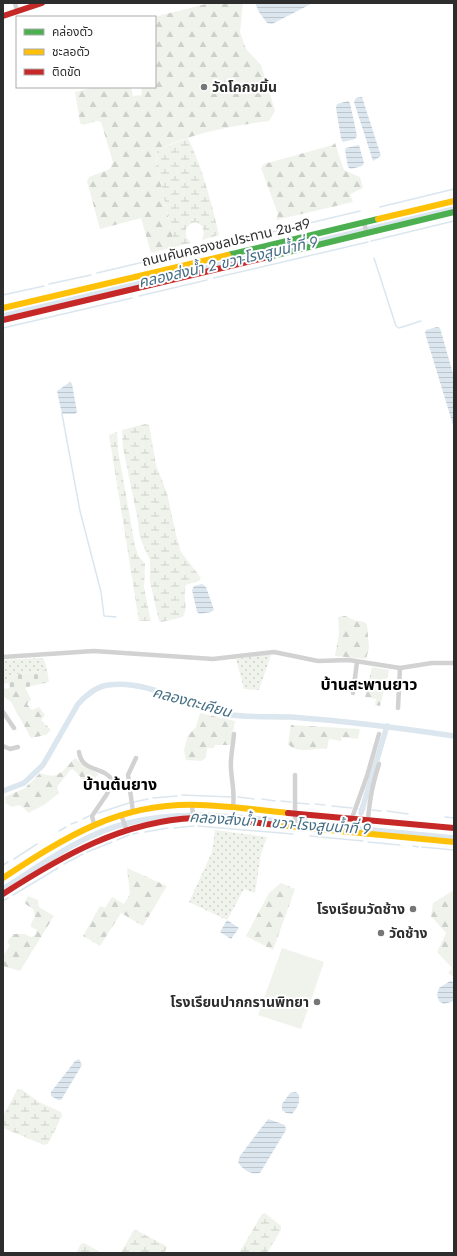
<svg xmlns="http://www.w3.org/2000/svg" width="457" height="1256" font-family="Jost,'Noto Sans Thai',sans-serif">
<defs>
<pattern id="grass-dots" width="8" height="8" patternUnits="userSpaceOnUse"><rect width="8" height="8" fill="#f0f3ec"/><path d="M2 2h.1M6 6h.1" fill="none" stroke="#ced1cb" stroke-width="1.8" stroke-linecap="round"/></pattern>
<pattern id="forest-firs" width="22" height="20" patternUnits="userSpaceOnUse"><rect width="22" height="20" fill="#f0f3ec"/><path d="M5 1l3.5 6h-7zM16 11l3.5 6h-7z" fill="#ced1cb"/></pattern>
<pattern id="wetland-marsh" width="20" height="14" patternUnits="userSpaceOnUse"><rect width="20" height="14" fill="#f0f3ec"/><path d="M1 5h8M5 5V1M11 12h8M15 12V8" fill="none" stroke="#ced1cb"/></pattern>
<pattern id="cemetery-stones" width="16" height="16" patternUnits="userSpaceOnUse"><rect width="16" height="16" fill="#f0f3ec"/><path d="M2 7V4a2 2 0 0 1 4 0v3zM10 15v-3a2 2 0 0 1 4 0v3z" fill="#ced1cb"/></pattern>
<pattern id="water-rules" width="6" height="5" patternUnits="userSpaceOnUse"><rect width="6" height="5" fill="#dbe6ee"/><path d="M0 2.5h6" fill="none" stroke="#bcc6cc"/></pattern>
</defs>
<rect width="100%" height="100%" fill="#fff"/>
<!-- grass -->
<g fill="url(#grass-dots)">
<path d="M262 655H271L259 690 244 689 236 659Z"/>
<path d="M41 658 44 659 47 670 7 676 8 683 3 684V660Z"/>
<path d="M215 830 267 837 261 854 255 893 244 889 227 920 189 902 212 852Z"/>
</g>
<!-- forest -->
<g fill="url(#forest-firs)">
<path d="M210 3H243L240 32 246 49 261 65 275 111 269 121C231 126 193 133 157 150L156 163 175 247 151 253 141 218 100 229 87 181 89 177 110 169 113 162 101 122 97 121 83 125 80 123 75 92 95 87H131L133 96 142 95 141 87H155V17H154Z"/>
<path d="M335 143 344 170 360 177 363 188 350 194 353 202 276 220 278 214 261 168 264 164 333 145Z"/>
<path d="M342 616C349 616 348 618 354 620 359 622 362 620 367 624L369 648 366 659 335 656 339 634 338 617Z"/>
<path d="M372 667 389 670 380 706 375 705 376 699 365 697Z"/>
<path d="M25 687 31 700 27 704 32 710 39 707 45 715 41 720 51 730 46 735 31 738 11 702 3 696V689L9 688 10 691Z"/>
<path d="M200 713 235 721 230 745H215L214 748H207L206 758 201 761 186 760 184 750 188 735 196 727Z"/>
<path d="M291 725 360 729 358 739 342 737 341 741 329 739 327 749C314 747 298 755 288 744Z"/>
<path d="M75 758 86 767 99 774 91 782 87 779 85 782 73 769 70 770 57 787 59 793 44 805 28 813 25 809 20 805 11 807 6 803 5 797 25 788 40 773C59 781 63 770 75 758Z"/>
<path d="M127 868 167 886 143 926 121 913 100 946 83 936 100 906 105 908 112 897 124 904 130 894Z"/>
<path d="M281 883 295 889 273 950 246 936 269 893Z"/>
<path d="M454 890V977L448 973 452 968 437 952 446 933 431 916 433 903Z"/>
<path d="M28 896 38 900 39 907 54 916 20 971 3 966V956L10 945 7 942 13 934H25L31 937 35 935 37 930 31 927V924L35 916 33 909 24 903Z"/>
</g>
<!-- wetland -->
<g fill="url(#wetland-marsh)">
<path d="M188 138C203 169 211 201 219 235L202 240 204 233 202 226 196 222 190 224 186 229V237L191 243 175 247 156 163 157 150Z"/>
<path d="M145 424 149 425 156 465 167 493 177 539 181 552 201 578 199 581 186 585C182 596 189 606 183 617L162 622 159 621 150 582V560L140 538 137 516 123 448 122 430Z"/>
<path d="M117 432 118 450 135 546 138 555 145 564 144 588 151 621H139L109 435Z"/>
<path d="M21 1089 39 1102 61 1112 62 1116 48 1144 44 1145 3 1128V1116L17 1090Z"/>
<path d="M265 1213 281 1226V1230L267 1253H239L262 1214Z"/>
<path d="M136 1230 166 1246 167 1248 164 1253H121L133 1231Z"/>
<path d="M84 1243 102 1253H76L81 1244Z"/>
</g>
<!-- cemetery -->
<path fill="url(#cemetery-stones)" d="M47 670 49 682 10 691 7 676Z"/>
<!-- pitch -->
<path fill="#f0f3ec" d="M282 948 324 962 301 1029 258 1015Z"/>
<!-- water -->
<g fill="url(#water-rules)">
<path d="M255 3H311V4L272 24 267 23 259 12Z"/>
<path d="M362 97 381 156 373 161 354 102 356 98Z"/>
<path d="M348 101 350 103 357 136 355 139 343 142 341 138 336 108 337 104Z"/>
<path d="M359 145 364 163 362 166 351 169 348 167 345 150 346 148Z"/>
<path d="M437 327 440 328 454 377V428L425 333 426 330Z"/>
<path d="M70 382 72 384 77 412 75 414H62L57 391Z"/>
<path d="M202 584 206 587 214 610 211 612 200 614 197 612 192 590 194 586Z"/>
<path d="M227 920 239 928 231 939 220 932Z"/>
<path d="M450 981 454 982V1001L444 1004 439 1001 437 995 439 988Z"/>
<path d="M79 1059 82 1065 61 1100H58L51 1096V1092L75 1061Z"/>
<path d="M296 1092 299 1095C300 1103 297 1108 292 1114L286 1113 282 1110V1104L290 1093Z"/>
<path d="M268 1119 285 1125 286 1130 260 1173C250 1175 243 1170 238 1162L240 1156Z"/>
</g>
<g fill="none" stroke-linecap="round" stroke-linejoin="round">
<!-- stream -->
<g stroke="#dbe6ee" stroke-width="1.5">
<path d="M380 207 454 189"/>
<path d="M234 241 360 211"/>
<path d="M371 241 454 221"/>
<path d="M200 249 228 242"/>
<path d="M374 258 396 326 399 328 421 321"/>
<path d="M153 260 193 251"/>
<path d="M97 273 148 261"/>
<path d="M214 278 368 242"/>
<path d="M49 284 91 275"/>
<path d="M3 295 44 286"/>
<path d="M139 296 207 280"/>
<path d="M3 328 132 298"/>
<path d="M62 414 80 511 101 592 104 616 116 617"/>
<path d="M182 795 232 797"/>
<path d="M238 797 254 799"/>
<path d="M153 798 177 796"/>
<path d="M262 799 275 801"/>
<path d="M281 801 291 802"/>
<path d="M134 802 148 799"/>
<path d="M297 803 309 804"/>
<path d="M315 804 325 805"/>
<path d="M332 806 352 808"/>
<path d="M359 809H365"/>
<path d="M372 810 381 811"/>
<path d="M387 811 408 814"/>
<path d="M98 813 129 803"/>
<path d="M445 817 454 818"/>
<path d="M83 819 89 816"/>
<path d="M71 824 77 822"/>
<path d="M198 826 293 834"/>
<path d="M174 828 194 826"/>
<path d="M59 831 66 827"/>
<path d="M145 832 168 828"/>
<path d="M133 834 138 833"/>
<path d="M310 836 363 841"/>
<path d="M117 840 129 835"/>
<path d="M368 842 400 845"/>
<path d="M413 846 418 847"/>
<path d="M422 847 454 850"/>
<path d="M87 852 112 842"/>
<path d="M14 859 37 844"/>
<path d="M64 864 83 854"/>
<path d="M3 865 8 862"/>
<path d="M13 895 58 868"/>
<path d="M3 901 8 898"/>
</g>
<!-- canal -->
<g stroke="#dbe6ee" stroke-width="5.5">
<path d="M3 316 454 209"/>
<path d="M3 791 24 783 43 765 78 704C85 696 97 686 108 685 147 679 188 706 225 714 247 718 269 716 291 717 346 721 400 728 454 736"/>
<path d="M361 813 387 726"/>
<path d="M3 889C43 864 82 834 128 823 183 809 236 817 291 822 345 827 400 833 454 838"/>
</g>
<!-- street -->
<g stroke="#d2d2d2" stroke-width="4.5">
<path d="M15 3 17 11"/>
<path d="M364 222 366 231"/>
<path d="M3 657 94 651 213 659 274 652 318 661 349 660 400 668 432 663H454"/>
<path d="M353 693 357 662"/>
<path d="M398 708 400 668"/>
<path d="M3 712 14 728"/>
<path d="M3 746 10 749 18 747"/>
<path d="M79 752C82 773 104 766 112 780L107 794 92 816 94 824"/>
<path d="M192 805 193 816"/>
<path d="M233 807C235 792 232 784 231 769 230 758 233 746 234 734"/>
<path d="M133 812 128 775 136 758"/>
<path d="M121 815 126 828"/>
<path d="M352 818 367 776 379 734"/>
<path d="M295 824V775"/>
<path d="M305 825V814"/>
<path d="M367 831C369 805 371 789 379 764"/>
</g>
<!-- fast -->
<g stroke="#4caf50" stroke-width="6">
<path d="M228 255 378 219"/>
<path d="M264 258 454 212"/>
</g>
<!-- slow -->
<g stroke="#ffc107" stroke-width="6">
<path d="M378 219 454 201"/>
<path d="M3 308 228 255"/>
<path d="M277 825 454 842"/>
<path d="M3 878C67 836 120 802 200 805 229 806 259 810 288 813"/>
</g>
<!-- jam -->
<g stroke="#c62828" stroke-width="6">
<path d="M3 16 42 3"/>
<path d="M3 320 264 258"/>
<path d="M288 813 454 828"/>
<path d="M3 894C62 856 123 821 195 818 222 817 250 823 277 825"/>
</g>
</g>
<!-- markers -->
<g fill="#767676" stroke="#fff" stroke-width="1.5">
<circle cx="204" cy="87" r="4"/>
<circle cx="413" cy="909" r="4"/>
<circle cx="381" cy="933" r="4"/>
<circle cx="317" cy="1002" r="4"/>
</g>
<g text-anchor="middle" dominant-baseline="central" stroke-width="4" stroke-linejoin="round" paint-order="stroke">
<!-- poi labels -->
<g font-size="14" font-weight="bold" fill="#2d2d2d" stroke="#fff" text-anchor="start">
<text x="212" y="87">วัดโคกขมิ้น</text>
<text x="405" y="909" text-anchor="end">โรงเรียนวัดช้าง</text>
<text x="389" y="933">วัดช้าง</text>
<text x="309" y="1002" text-anchor="end">โรงเรียนปากกรานพิทยา</text>
</g>
<!-- street labels -->
<g font-size="14" fill="#2d2d2d" stroke="#fff">
<text transform="translate(226 242) rotate(-13)">ถนนคันคลองชลประทาน 2ข-ส9</text>
</g>
<!-- water labels -->
<g font-size="15" font-style="italic" fill="#456e84" stroke="#fff">
<text transform="translate(228 262) rotate(-13)">คลองส่งน้ำ 2 ขวา-โรงสูบน้ำที่ 9</text>
<text transform="translate(192 702) rotate(15)">คลองตะเคียน</text>
<text transform="translate(280 823) rotate(4)">คลองส่งน้ำ 1 ขวา-โรงสูบน้ำที่ 9</text>
</g>
<!-- quarter labels -->
<g font-size="16" font-weight="bold" fill="#000" stroke="#fff">
<text x="369" y="684">บ้านสะพานยาว</text>
<text x="120" y="784">บ้านต้นยาง</text>
</g>
</g>
<!-- border -->
<rect width="457" height="1256" fill="none" stroke="#2d2d2d" stroke-width="8"/>
<!-- legend -->
<rect x="16" y="16" width="140" height="72" fill="#ffffff" stroke="#ababab"/>
<rect x="24" y="29" width="20" height="6" fill="#4caf50" stroke="#ababab"/>
<text x="52" y="36" font-size="12" fill="#2d2d2d">คล่องตัว</text>
<rect x="24" y="49" width="20" height="6" fill="#ffc107" stroke="#ababab"/>
<text x="52" y="56" font-size="12" fill="#2d2d2d">ชะลอตัว</text>
<rect x="24" y="69" width="20" height="6" fill="#c62828" stroke="#ababab"/>
<text x="52" y="76" font-size="12" fill="#2d2d2d">ติดขัด</text>
</svg>
